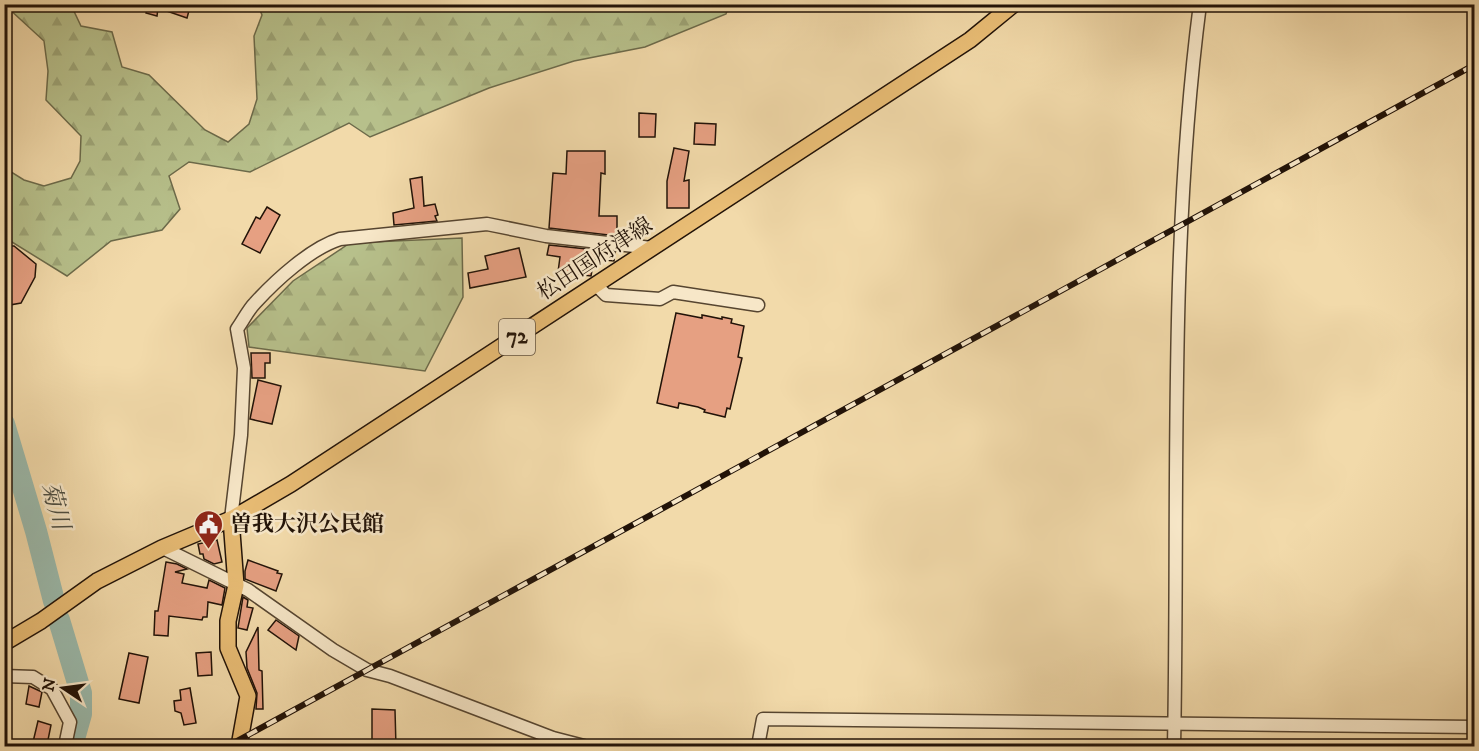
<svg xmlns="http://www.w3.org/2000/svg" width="1479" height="751" font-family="'IM FELL DW Pica','Noto Serif JP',serif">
<defs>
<pattern id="forest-firs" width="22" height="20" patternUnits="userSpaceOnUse" patternTransform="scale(1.5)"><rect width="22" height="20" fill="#b7c08b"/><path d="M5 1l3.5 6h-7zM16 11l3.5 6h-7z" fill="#9da476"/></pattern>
</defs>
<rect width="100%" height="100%" fill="#f2daaa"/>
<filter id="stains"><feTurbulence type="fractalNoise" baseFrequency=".00333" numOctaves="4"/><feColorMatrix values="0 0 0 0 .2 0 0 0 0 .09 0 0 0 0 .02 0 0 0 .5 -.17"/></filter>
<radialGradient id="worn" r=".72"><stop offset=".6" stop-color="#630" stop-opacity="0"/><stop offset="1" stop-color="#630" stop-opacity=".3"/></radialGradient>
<!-- forest -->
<g fill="url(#forest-firs)" stroke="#6c6a4a" stroke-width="1.5">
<path d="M8 4 71 5 81 26 112 32 122 67 149 75 205 130 228 142 249 124 257 99 254 36 262 15 258 5H729L726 14 645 47 574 61 489 88 370 137 349 123 250 172 189 162 169 176 180 209 162 230 111 241 67 276 12 242 5 240V168L24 180 44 186 71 178 80 161 81 136 46 100 48 71 44 41 7 7Z"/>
<path d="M462 238 463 297 425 371 249 347 247 328 293 281 350 243Z"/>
</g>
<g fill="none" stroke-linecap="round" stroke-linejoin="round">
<!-- river -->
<g stroke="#9bbaac" stroke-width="22">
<path d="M4 424 36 531 54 601"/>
<path d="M59 620 81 693V714L72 746"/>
</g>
</g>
<!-- building -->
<g fill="#e6a082" stroke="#221308" stroke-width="1.5">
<path d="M148 4H184L190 7 187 18 158 8 157 16 146 13Z"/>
<path d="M639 113 656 114 655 137H639Z"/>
<path d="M695 123 716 124 715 145 694 144Z"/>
<path d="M674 148 689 151 684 181 689 180V208H667V181Z"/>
<path d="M567 151H605V174L601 173 599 216H617V236L549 228 553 173 566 174Z"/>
<path d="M422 177 424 206 435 204 438 215 435 216 437 221 394 225 393 213 414 208 410 179Z"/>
<path d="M267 207 280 215 260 253 242 244 256 217 260 219Z"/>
<path d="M549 245 615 252 614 261 594 259 591 276 558 272 560 257 547 255Z"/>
<path d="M4 246H14L36 264 35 277 21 303 4 306Z"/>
<path d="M519 248 526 277 470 288 468 273 488 269 485 256Z"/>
<path d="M676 313 702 318V315L722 319V317L732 319 731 323 744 326 738 357 742 358 730 409 727 408 725 417 704 412 705 410 698 407 679 403 678 408 657 403Z"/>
<path d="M251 353H270V363H265V378H252Z"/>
<path d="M258 380 281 386 272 424 250 419Z"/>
<path d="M217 540 222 562 214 564 204 559 203 554H200L198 544Z"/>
<path d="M248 560 278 571 277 573 282 574 276 591 245 579V571Z"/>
<path d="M166 562 177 564 187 569 175 572 184 574 182 583 207 588 209 580 225 588 222 605 208 602 207 617H203L202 620 169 616 168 636 154 635 155 611H158Z"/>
<path d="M243 597 248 600 247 607 253 608 247 630 238 628Z"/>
<path d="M276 620 299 636 296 650 268 630Z"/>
<path d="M258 627 259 670 262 671 263 709H256L257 693 247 668 246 652Z"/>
<path d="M211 652 212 675 198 676 196 653Z"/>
<path d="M129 653 148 657 139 703 119 699Z"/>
<path d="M29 686 42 692 39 707 26 704Z"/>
<path d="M190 688 196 723 184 725 181 713 175 711 174 701 181 700 180 690Z"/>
<path d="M372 709 395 710 396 747H372Z"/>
<path d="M38 721 51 725 48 740 40 744 33 742Z"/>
</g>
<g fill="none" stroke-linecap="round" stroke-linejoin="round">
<defs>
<g id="minor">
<path d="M596 285 606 295 660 299 673 292 758 305"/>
<path d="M231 519 241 435 244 368 237 329C243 321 248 310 255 303 276 280 311 248 340 239L487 224 546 236 652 248"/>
<path d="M163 548 248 590 333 650 367 670 390 676 553 738 584 746"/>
<path d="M4 676 33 677 52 689 70 722 65 746"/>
<path d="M758 746 763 719 1474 727"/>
<path d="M1174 746C1179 499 1168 250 1200 4"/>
</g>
<g id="major">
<path d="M231 519 236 585 228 621V648L248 696 239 746"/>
<path d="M4 643 41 621 97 581 162 548 231 519 291 484 970 40 1014 4"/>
</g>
</defs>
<!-- minor casing -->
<use href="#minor" stroke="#564530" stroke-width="15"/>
<!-- major casing -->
<use href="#major" stroke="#221308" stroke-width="18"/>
<!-- minor -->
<use href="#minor" stroke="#f7e7c8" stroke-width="12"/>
<!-- major -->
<use href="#major" stroke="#e9bd75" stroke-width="15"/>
<defs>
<path id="rail" d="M228 746 1474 65"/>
</defs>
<!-- rail casing -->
<use href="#rail" stroke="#221308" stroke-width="6"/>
<!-- rail -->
<use href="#rail" stroke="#f7e7c8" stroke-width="4" stroke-dasharray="11" stroke-linecap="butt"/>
</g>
<!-- icons -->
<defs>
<symbol id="civic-pin" viewBox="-11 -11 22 30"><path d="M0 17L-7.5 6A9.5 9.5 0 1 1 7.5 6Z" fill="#8f2418" stroke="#f7e7c8"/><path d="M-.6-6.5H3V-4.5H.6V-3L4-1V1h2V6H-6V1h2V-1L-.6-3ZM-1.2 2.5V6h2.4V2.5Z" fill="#fff"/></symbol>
</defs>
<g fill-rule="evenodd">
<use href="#civic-pin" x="192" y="508" width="33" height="45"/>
</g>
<g text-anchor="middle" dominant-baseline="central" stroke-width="5" stroke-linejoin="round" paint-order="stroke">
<!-- shield labels -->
<rect fill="#f7e7c8" stroke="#625342" stroke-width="1.5" x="499" y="319" width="36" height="36" rx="4.5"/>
<g font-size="21" font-weight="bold" fill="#221308">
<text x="517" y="337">72</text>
</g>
<!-- street labels -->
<g font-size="22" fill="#221308" stroke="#f7e7c8">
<text transform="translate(595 259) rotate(-33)">松田国府津線</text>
</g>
<!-- poi labels -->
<g font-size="22" font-weight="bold" fill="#221308" stroke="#f7e7c8" text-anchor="start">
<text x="230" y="524">曽我大沢公民館</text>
</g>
<!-- water labels -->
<g font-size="24" font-style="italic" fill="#4c4d41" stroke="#f7e7c8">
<text transform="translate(55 506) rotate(75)">菊川</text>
</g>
</g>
<!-- margin -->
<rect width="1479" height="751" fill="none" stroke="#f2daaa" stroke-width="24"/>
<rect x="6" y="6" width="1467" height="739" fill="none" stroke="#221308" stroke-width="3"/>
<rect x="12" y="12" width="1455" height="727" fill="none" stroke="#221308" stroke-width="1.5"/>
<!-- north arrow -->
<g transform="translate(63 688) rotate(283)" stroke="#f7e7c8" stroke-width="4.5" paint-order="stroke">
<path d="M0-4.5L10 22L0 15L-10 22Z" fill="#221308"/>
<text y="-9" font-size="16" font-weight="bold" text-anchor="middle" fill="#221308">N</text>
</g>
<rect width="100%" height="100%" filter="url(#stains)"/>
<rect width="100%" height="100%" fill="url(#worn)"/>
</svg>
